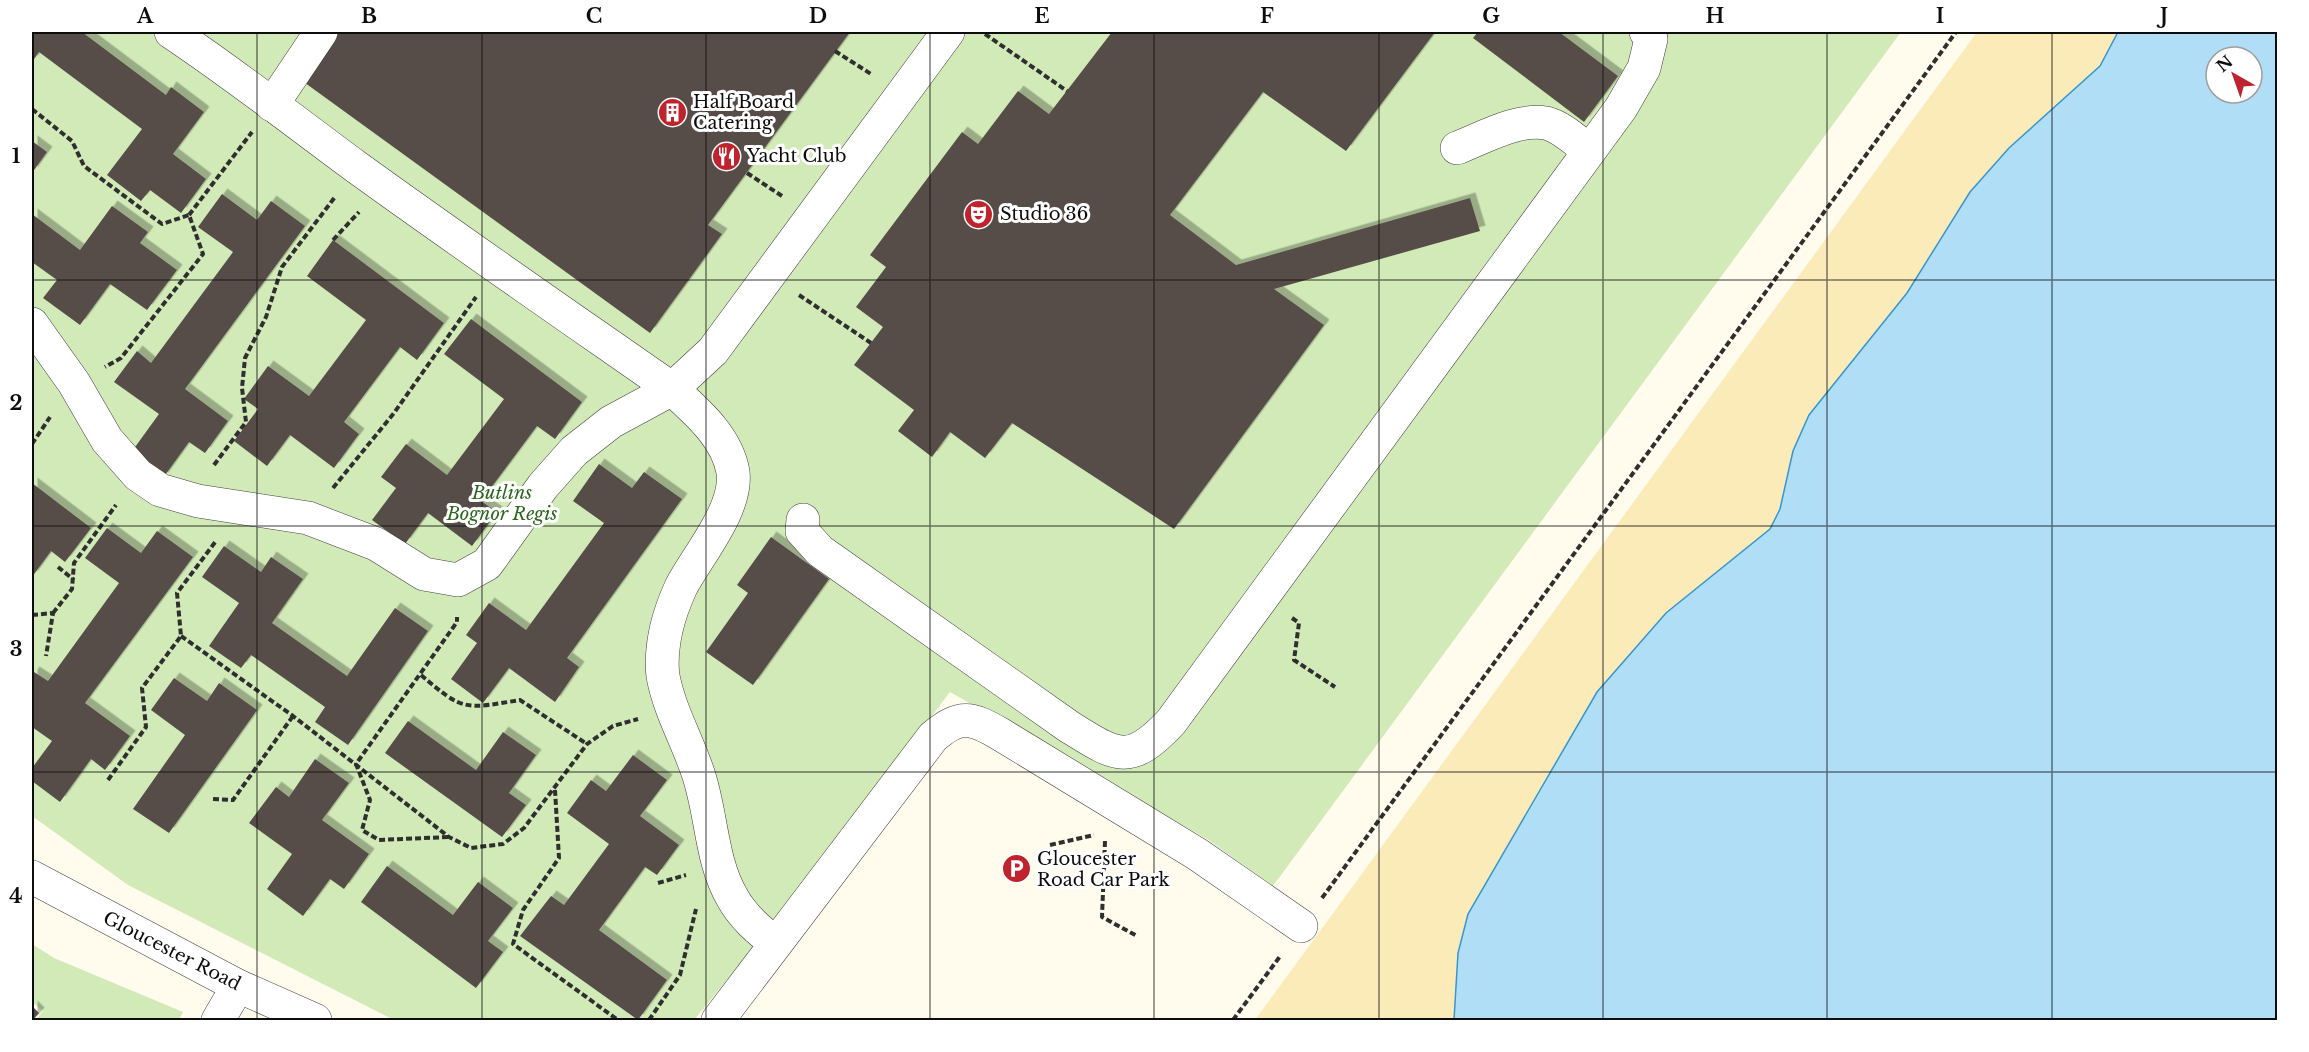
<svg xmlns="http://www.w3.org/2000/svg" width="2309" height="1052" font-family="'Libre Baskerville',serif">
<defs>
<filter id="shadow"><feDropShadow dx="5.5" dy="-5.5" stdDeviation="0" flood-color="#0004"/></filter>
</defs>
<rect width="100%" height="100%" fill="#fffbed"/>
<!-- green -->
<g fill="#d2eab7">
<path d="M32 32H1901L1273 886 1207 839 950 692 764 935 694 1020H394L128 885 32 816Z"/>
<path d="M32 944 54 958 183 1012 179 1020H36L43 1011 32 1002Z"/>
</g>
<!-- sand -->
<path fill="#fbebb9" fill-rule="evenodd" d="M1977 32H2277L1887 1020H1255ZM2216 57H2252V93H2216Z"/>
<!-- water -->
<path fill="#b1def7" stroke="#3795cf" stroke-width="1.5" fill-rule="evenodd" d="M2118 32H2277V1020H1454L1458 953 1468 914 1597 692 1666 613 1770 529 1780 509 1793 451 1809 415 1907 293 1970 192 2009 148 2100 66ZM2216 57H2252V93H2216Z"/>
<!-- building -->
<g fill="#564e49" filter="url(#shadow)">
<path d="M32 32H82L166 95 171 87 204 112 173 154 206 179 181 213 150 190 141 201 107 175 142 129 39 52 32 62Z"/>
<path d="M337 32H850L708 225 722 234 650 333 301 80Z"/>
<path d="M1112 32H1435L1346 151 1263 92 1170 215 1236 265 1470 198 1480 231 1274 289 1324 325 1174 529 1012 423 985 458 950 432 932 457 898 431 914 410 854 365 883 327 856 307 886 267 870 255 962 132 978 144 1018 91 1049 114Z"/>
<path d="M1478 32H1559L1618 76 1584 122 1473 38Z"/>
<path d="M32 141 47 152 32 173Z"/>
<path d="M222 194 257 220 271 201 305 226 185 389 228 421 205 453 189 442 163 478 130 454 159 414 114 382 137 351 151 363 233 252 198 227Z"/>
<path d="M112 206 148 232 140 243 177 270 147 310 110 284 80 325 43 298 57 280 32 262V214L80 250Z"/>
<path d="M333 240 444 323 417 360 400 347 344 422 359 434 334 468 290 435 267 466 234 441 258 409 244 399 268 366 309 396 366 320 307 276Z"/>
<path d="M471 319 582 402 555 439 537 426 481 501 497 512 472 546 428 513 405 544 372 520 396 488 381 477 406 444 447 475 504 399 444 354Z"/>
<path d="M599 464 632 488 644 472 682 499 567 658 579 667 555 702 509 668 483 703 451 679 477 643 466 635 489 603 526 630 604 523 573 501Z"/>
<path d="M32 483 91 528 65 562 51 551 32 577Z"/>
<path d="M107 528 141 553 157 531 193 557 85 703 130 736 105 770 91 759 60 802 32 781V768L52 741 32 727V675L34 672 48 681 119 583 85 558Z"/>
<path d="M771 537 829 579 753 685 706 652 748 593 737 585Z"/>
<path d="M224 546 261 572 271 557 303 579 272 623 347 676 395 608 428 631 348 745 315 722 325 707 251 655 241 668 209 646 239 603 202 577Z"/>
<path d="M174 678 207 701 219 683 257 710 169 833 133 809 185 735 151 710Z"/>
<path d="M408 721 476 770 503 732 536 755 509 793 526 805 502 837 385 753Z"/>
<path d="M633 755 667 780 640 816 679 845 657 875 645 867 599 930 667 980 638 1020 520 936 551 896 564 905 609 844 567 813 591 780 606 791Z"/>
<path d="M315 759 349 783 322 820 369 854 344 889 330 879 303 916 267 889 292 854 249 823 276 787 289 797Z"/>
<path d="M387 866 453 915 478 882 513 908 488 941 503 952 476 988 361 902Z"/>
<path d="M32 1006 39 1013 33 1020H32Z"/>
</g>
<g fill="none" stroke-linecap="round" stroke-linejoin="round">
<defs>
<g id="minor">
<path d="M171 32C234 74 294 121 355 166 460 242 566 315 672 389 697 412 727 437 733 472 738 509 697 556 681 587 675 600 669 617 666 630 663 643 661 663 663 676 669 709 686 738 697 770 712 811 710 859 732 897 741 914 760 933 776 942"/>
<path d="M272 105 321 32"/>
<path d="M1457 148C1483 138 1517 118 1546 123 1562 127 1576 141 1589 151"/>
<path d="M32 324 74 383 107 440 138 475 160 490 198 501 308 518 376 544 424 574 458 580 487 564 543 486 574 451 611 422 672 389 713 351 948 32"/>
<path d="M803 520 802 531 820 551 1068 726C1116 756 1129 767 1171 722L1621 108 1644 68 1651 39 1646 32"/>
<path d="M32 877 238 986 315 1020"/>
<path d="M218 1020 238 986"/>
<path d="M718 1020 933 737C960 714 971 717 1000 734L1197 854 1301 926"/>
</g>
</defs>
<!-- minor casing -->
<use href="#minor" stroke="#404040" stroke-width="34"/>
<!-- path -->
<g stroke="#2f2f2f" stroke-width="4" stroke-dasharray="6 3" stroke-linecap="butt">
<path d="M985 34 1067 91"/>
<path d="M835 51 871 74"/>
<path d="M32 109 72 141 84 166 162 224 189 215 203 254 121 358 105 367"/>
<path d="M747 173 782 196"/>
<path d="M189 215 252 132"/>
<path d="M333 240 359 212"/>
<path d="M799 295 871 343"/>
<path d="M32 444 50 417"/>
<path d="M214 465 246 422 242 388 245 358 266 317 282 267 335 197"/>
<path d="M333 488 394 413 476 297"/>
<path d="M58 567 74 580"/>
<path d="M53 613 72 589 74 563 116 505"/>
<path d="M32 615 53 613 46 656"/>
<path d="M1292 618 1299 623 1294 660 1335 687"/>
<path d="M181 636 293 716 449 837 471 848 503 844 524 828 587 744 613 726 638 719"/>
<path d="M421 675C464 712 465 709 520 700L587 744"/>
<path d="M108 780 146 727 142 688 181 636 177 593 216 541"/>
<path d="M555 790 559 858 523 910 513 944 618 1020"/>
<path d="M213 799 233 800 293 716"/>
<path d="M448 837 379 840 362 830 370 800 356 764 457 622V617"/>
<path d="M1105 841 1102 917 1137 936"/>
<path d="M1050 845 1094 835"/>
<path d="M658 883 686 875"/>
<path d="M1322 898 1956 32"/>
<path d="M649 1020 680 975 696 909"/>
<path d="M1233 1020 1281 955"/>
</g>
<!-- minor -->
<use href="#minor" stroke="#fff" stroke-width="33"/>
</g>
<!-- grid -->
<path fill="none" stroke="#0d0d0d" stroke-width="1.5" stroke-opacity="0.55" d="M257 32V1020M482 32V1020M706 32V1020M930 32V1020M1154 32V1020M1379 32V1020M1603 32V1020M1827 32V1020M2052 32V1020M32 280H2278M32 526H2278M32 772H2278"/>
<!-- icons -->
<defs>
<symbol id="building-disc" viewBox="-11 -11 22 22"><circle r="9.5" fill="#bf232e" stroke="#fff"/><path d="M-4-6H4V6H1V3H-1V6H-4ZM-2.5-4.3h1.7v1.8h-1.7ZM.8-4.3h1.7v1.8H.8ZM-2.5-1h1.7V.8h-1.7ZM.8-1h1.7V.8H.8Z" fill="#fff"/></symbol>
<symbol id="restaurant-disc" viewBox="-11 -11 22 22"><circle r="9.5" fill="#bf232e" stroke="#fff"/><path d="M-5-6h1v4h1v-4h1v4h1v-4h1v5L-1.5 .5V6h-2V.5L-5-1ZM5-6V6H3V1.5H1.5Q1.5-4 5-6Z" fill="#fff"/></symbol>
<symbol id="theatre-disc" viewBox="-11 -11 22 22"><circle r="9.5" fill="#bf232e" stroke="#fff"/><path d="M-5-5.5Q0-4 5-5.5V0Q5 5 0 6Q-5 5-5 0ZM-3.3-2.5H-1v1.5H-3.3ZM1-2.5H3.3v1.5H1ZM-2.8 1Q0 5.5 2.8 1Z" fill="#fff"/></symbol>
<symbol id="parking-disc" viewBox="-11 -11 22 22"><circle r="9.5" fill="#bf232e" stroke="#fff"/><path d="M-3.5-5.5H1a3.5 3.5 0 0 1 0 7H-1V5.5H-3.5ZM-1-3.4V-.6H.8a1.4 1.4 0 0 0 0-2.8Z" fill="#fff"/></symbol>
</defs>
<g fill-rule="evenodd">
<use href="#building-disc" x="656" y="96" width="33" height="33"/>
<use href="#restaurant-disc" x="710" y="140" width="33" height="33"/>
<use href="#theatre-disc" x="962" y="198" width="33" height="33"/>
<use href="#parking-disc" x="1000" y="852" width="33" height="33"/>
</g>
<g text-anchor="middle" dominant-baseline="central" stroke-width="6" stroke-linejoin="round" paint-order="stroke">
<!-- poi labels -->
<g font-size="18" fill="#0d0d0d" stroke="#fff" text-anchor="start">
<text x="693" y="102">Half Board<tspan x="693" dy="21">Catering</tspan></text>
<text x="747" y="156">Yacht Club</text>
<text x="1000" y="214">Studio 36</text>
<text x="1037" y="859">Gloucester<tspan x="1037" dy="21">Road Car Park</tspan></text>
</g>
<!-- park labels -->
<g font-size="18" font-style="italic" fill="#2d661d" stroke="#fff">
<text x="502" y="493">Butlins<tspan x="502" dy="21">Bognor Regis</tspan></text>
</g>
<!-- street labels -->
<g font-size="18" fill="#0d0d0d" stroke="#fff">
<text transform="translate(172 951) rotate(27)">Gloucester Road</text>
</g>
</g>
<!-- border -->
<rect width="2309" height="1052" fill="none" stroke="#ffffff" stroke-width="66"/>
<!-- north arrow -->
<g transform="translate(2234 75) rotate(320)"><circle r="28" fill="#ffffff" stroke="#9e9e9e" stroke-width="1.5"/>
<path d="M0-4.5L10 22L0 15L-10 22Z" fill="#bf232e"/>
<text y="-9" font-size="16" font-weight="bold" text-anchor="middle" fill="#0d0d0d">N</text>
</g>
<rect x="33" y="33" width="2243" height="986" fill="none" stroke="#0d0d0d" stroke-width="2"/>
<g font-size="20" text-anchor="middle" font-weight="bold" fill="#0d0d0d">
<text x="145" y="23">A</text>
<text x="369" y="23">B</text>
<text x="594" y="23">C</text>
<text x="818" y="23">D</text>
<text x="1042" y="23">E</text>
<text x="1267" y="23">F</text>
<text x="1491" y="23">G</text>
<text x="1715" y="23">H</text>
<text x="1940" y="23">I</text>
<text x="2164" y="23">J</text>
<text x="16" y="163">1</text>
<text x="16" y="410">2</text>
<text x="16" y="656">3</text>
<text x="16" y="903">4</text>
</g>
</svg>
